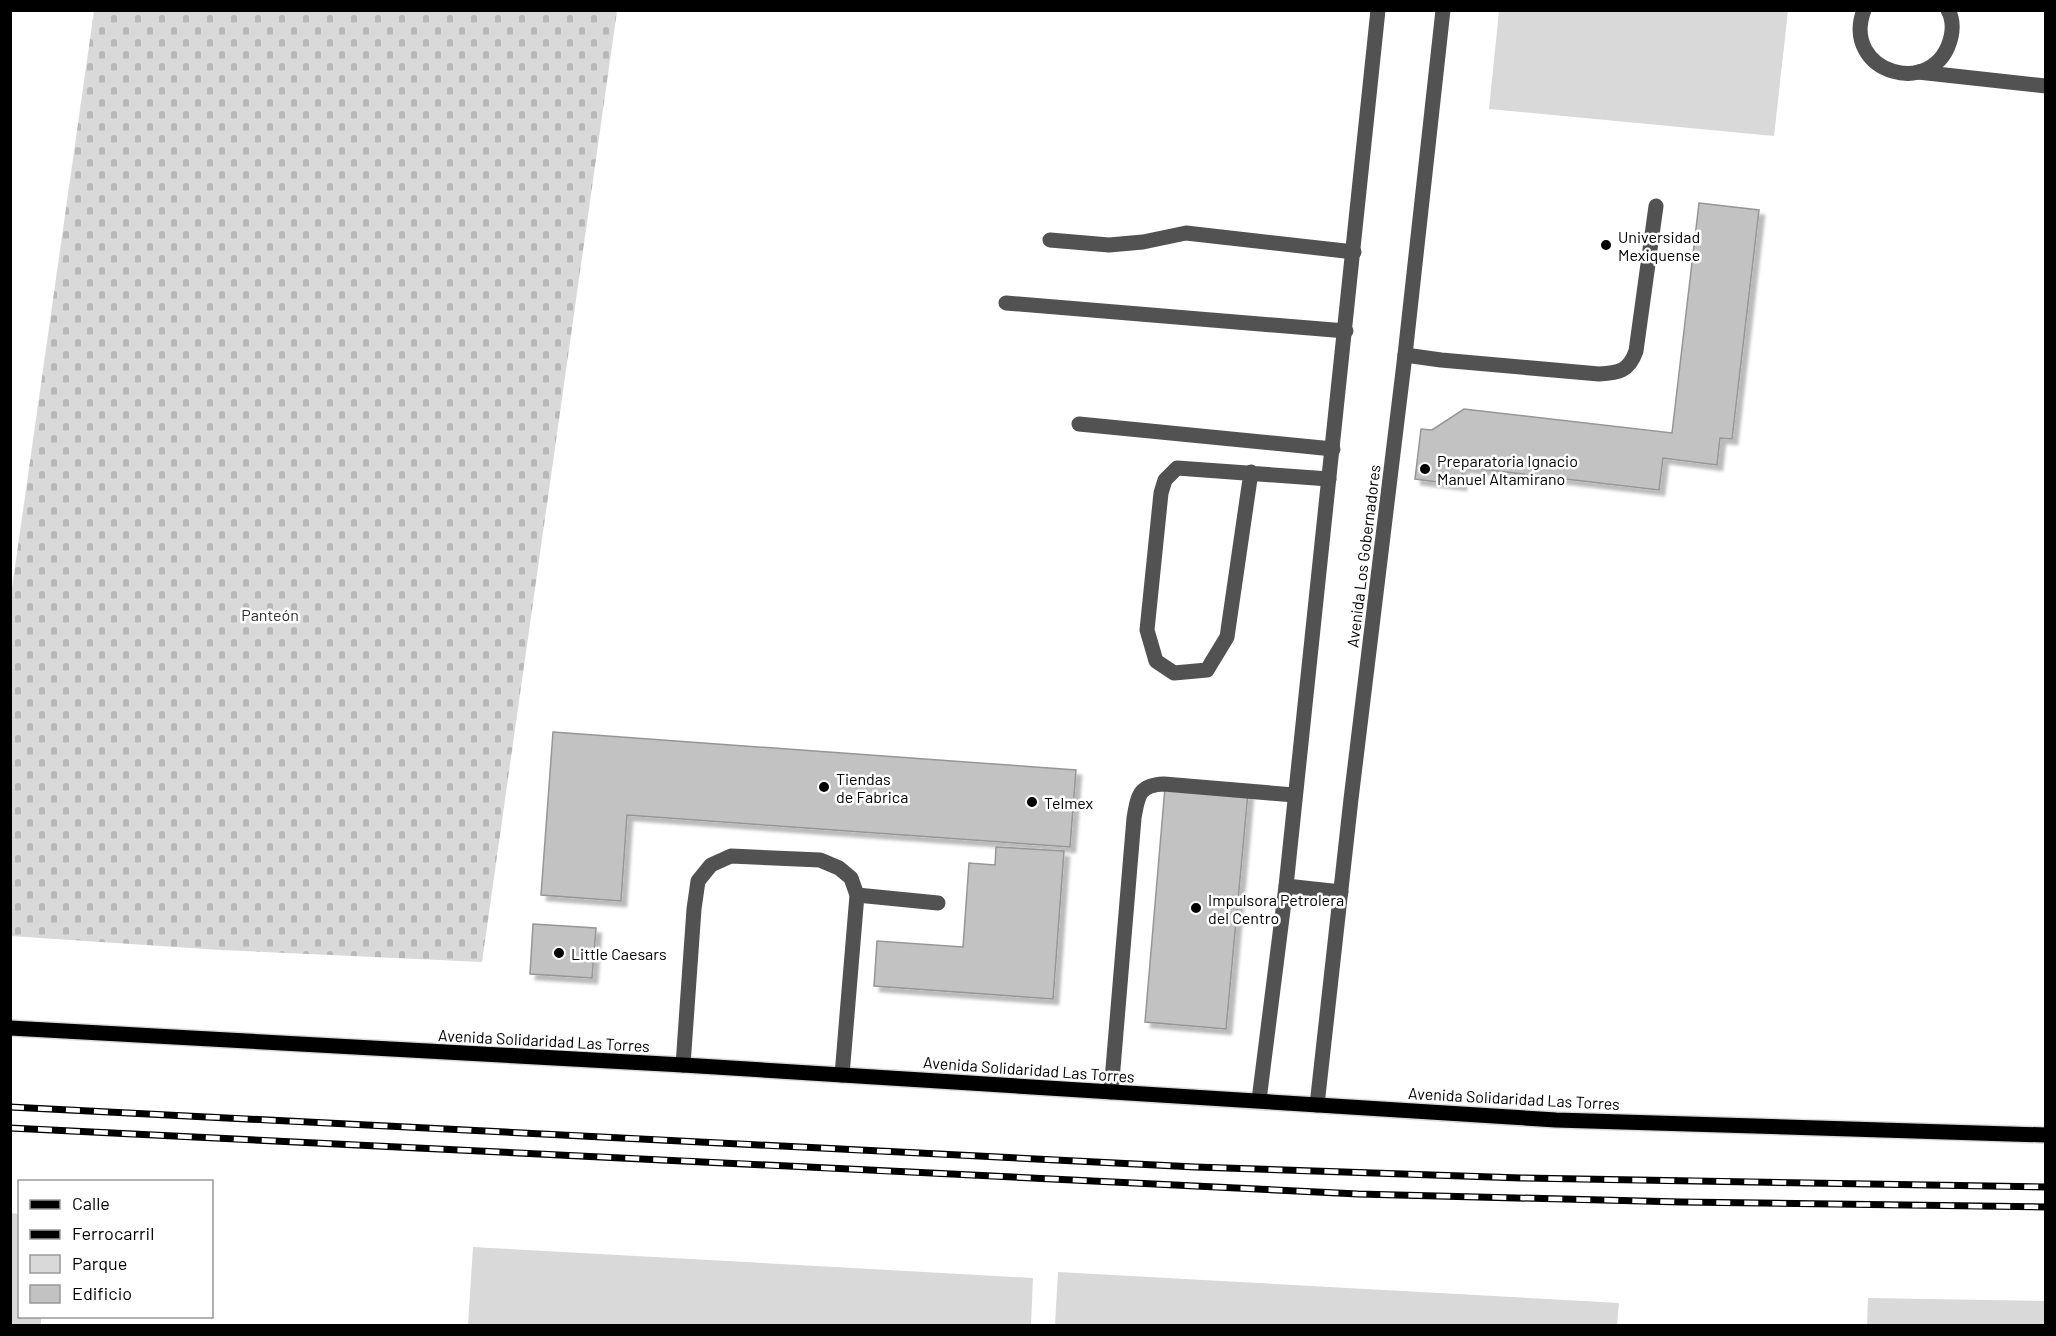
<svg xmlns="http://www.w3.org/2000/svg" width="2056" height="1336" font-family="Barlow,sans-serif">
<defs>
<pattern id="cemetery-stones" width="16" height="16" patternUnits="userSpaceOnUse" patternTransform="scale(1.5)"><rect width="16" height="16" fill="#d9d9d9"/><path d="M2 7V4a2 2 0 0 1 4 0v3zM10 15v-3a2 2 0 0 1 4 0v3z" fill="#b8b8b8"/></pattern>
<filter id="shadow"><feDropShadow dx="5.5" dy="5.5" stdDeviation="1.5" flood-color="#0004"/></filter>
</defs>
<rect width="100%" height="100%" fill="#fff"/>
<!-- cemetery -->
<path fill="url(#cemetery-stones)" d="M94 11H617L482 962 221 950 11 936V595Z"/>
<!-- green -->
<g fill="#d9d9d9">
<path d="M1499 11H1788L1774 136 1489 109Z"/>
<path d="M11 1213 19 1214 20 1316 41 1317V1325H11Z"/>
<path d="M473 1247 1033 1278 1031 1325H468Z"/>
<path d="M1058 1272 1619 1303 1617 1325H1055Z"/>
<path d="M1868 1298 2045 1301V1325H1867Z"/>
</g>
<!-- building -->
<g fill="#c2c2c2" stroke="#969696" stroke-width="1.5" filter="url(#shadow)">
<path d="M1699 203 1759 210 1732 439 1720 438 1717 465 1663 458 1659 490 1463 467 1461 485 1415 479 1421 429 1432 430 1464 409 1672 433Z"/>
<path d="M553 732 1076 770 1070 847 627 815 621 901 541 895Z"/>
<path d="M1165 787 1248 793 1226 1029 1145 1022Z"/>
<path d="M996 847 1064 851 1053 999 874 986 877 941 963 947 969 863 995 865Z"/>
<path d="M533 924 596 928 592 978 530 974Z"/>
</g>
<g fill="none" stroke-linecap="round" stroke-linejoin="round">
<defs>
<path id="major" d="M10 1028 683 1065 1556 1120 2046 1135"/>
</defs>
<!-- major casing -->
<use href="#major" stroke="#dbdbdb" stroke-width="18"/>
<!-- minor -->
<g stroke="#525252" stroke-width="15">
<path d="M1864 10C1840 73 1936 101 1951 37 1953 28 1953 19 1948 10"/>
<path d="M1918 72 2046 86"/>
<path d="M1050 240 1109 245 1143 242 1186 233 1354 252"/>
<path d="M1006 303 1346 331"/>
<path d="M1405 355 1441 360 1599 374C1619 373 1629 371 1636 351L1656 206"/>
<path d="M1079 424 1333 449"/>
<path d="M1251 472 1227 637 1207 670 1174 673 1156 661 1147 630 1161 493 1165 480 1177 468 1329 479"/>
<path d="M1286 886 1341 892"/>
<path d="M857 895 938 903"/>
<path d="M683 1065 694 909 698 881 711 865 731 856 820 860 839 868 851 878 857 895 842 1075"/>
<path d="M1111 1092 1134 818C1138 795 1139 785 1164 784L1294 795"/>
<path d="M1259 1100 1286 886 1378 10"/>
<path d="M1317 1105 1351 799 1405 355 1443 10"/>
</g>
<!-- major -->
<use href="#major" stroke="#000" stroke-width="15"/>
<defs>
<g id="rail">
<path d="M10 1107 1195 1167 1521 1178 2046 1187"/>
<path d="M10 1128 1358 1194 1681 1202 2046 1207"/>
</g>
</defs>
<!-- rail casing -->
<use href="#rail" stroke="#000" stroke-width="7"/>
<!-- rail -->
<use href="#rail" stroke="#fff" stroke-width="4.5" stroke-dasharray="14" stroke-linecap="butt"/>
</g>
<!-- markers -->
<g fill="#000" stroke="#fff" stroke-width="2">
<circle cx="1606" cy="245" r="6"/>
<circle cx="1425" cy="469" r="6"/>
<circle cx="824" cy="787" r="6"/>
<circle cx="1032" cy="802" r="6"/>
<circle cx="1196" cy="908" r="6"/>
<circle cx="559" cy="953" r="6"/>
</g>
<g text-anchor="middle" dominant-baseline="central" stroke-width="5" stroke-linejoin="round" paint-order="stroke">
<!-- poi labels -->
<g font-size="16" fill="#000" stroke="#fff" text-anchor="start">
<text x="1618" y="236">Universidad<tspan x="1618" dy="18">Mexiquense</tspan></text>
<text x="1437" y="460">Preparatoria Ignacio<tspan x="1437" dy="18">Manuel Altamirano</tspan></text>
<text x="836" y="778">Tiendas<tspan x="836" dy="18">de Fabrica</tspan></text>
<text x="1044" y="802">Telmex</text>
<text x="1208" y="899">Impulsora Petrolera<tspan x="1208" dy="18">del Centro</tspan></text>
<text x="571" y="953">Little Caesars</text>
</g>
<!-- street labels -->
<g font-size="16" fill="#000" stroke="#fff">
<text transform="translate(1363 556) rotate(-83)">Avenida Los Gobernadores</text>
<text transform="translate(544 1040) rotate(3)">Avenida Solidaridad Las Torres</text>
<text transform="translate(1029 1069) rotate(4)">Avenida Solidaridad Las Torres</text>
<text transform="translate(1514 1098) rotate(3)">Avenida Solidaridad Las Torres</text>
</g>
<!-- park labels -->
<g font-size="16" fill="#303030" stroke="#fff">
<text x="270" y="614">Panteón</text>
</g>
</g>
<!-- border -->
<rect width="2056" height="1336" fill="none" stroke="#000000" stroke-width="24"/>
<!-- legend -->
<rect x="18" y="1180" width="195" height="138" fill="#ffffff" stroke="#999999" stroke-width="1.5"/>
<rect x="30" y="1200" width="30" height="9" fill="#000000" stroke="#999999" stroke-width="1.5"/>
<text x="72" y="1210" font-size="18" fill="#000000">Calle</text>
<rect x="30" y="1230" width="30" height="9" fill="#000000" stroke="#999999" stroke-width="1.5"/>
<text x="72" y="1240" font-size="18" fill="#000000">Ferrocarril</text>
<rect x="30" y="1255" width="30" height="18" fill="#d9d9d9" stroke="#999999" stroke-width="1.5"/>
<text x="72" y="1270" font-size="18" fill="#000000">Parque</text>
<rect x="30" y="1285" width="30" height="18" fill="#c2c2c2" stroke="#999999" stroke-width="1.5"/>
<text x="72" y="1300" font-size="18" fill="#000000">Edificio</text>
</svg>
